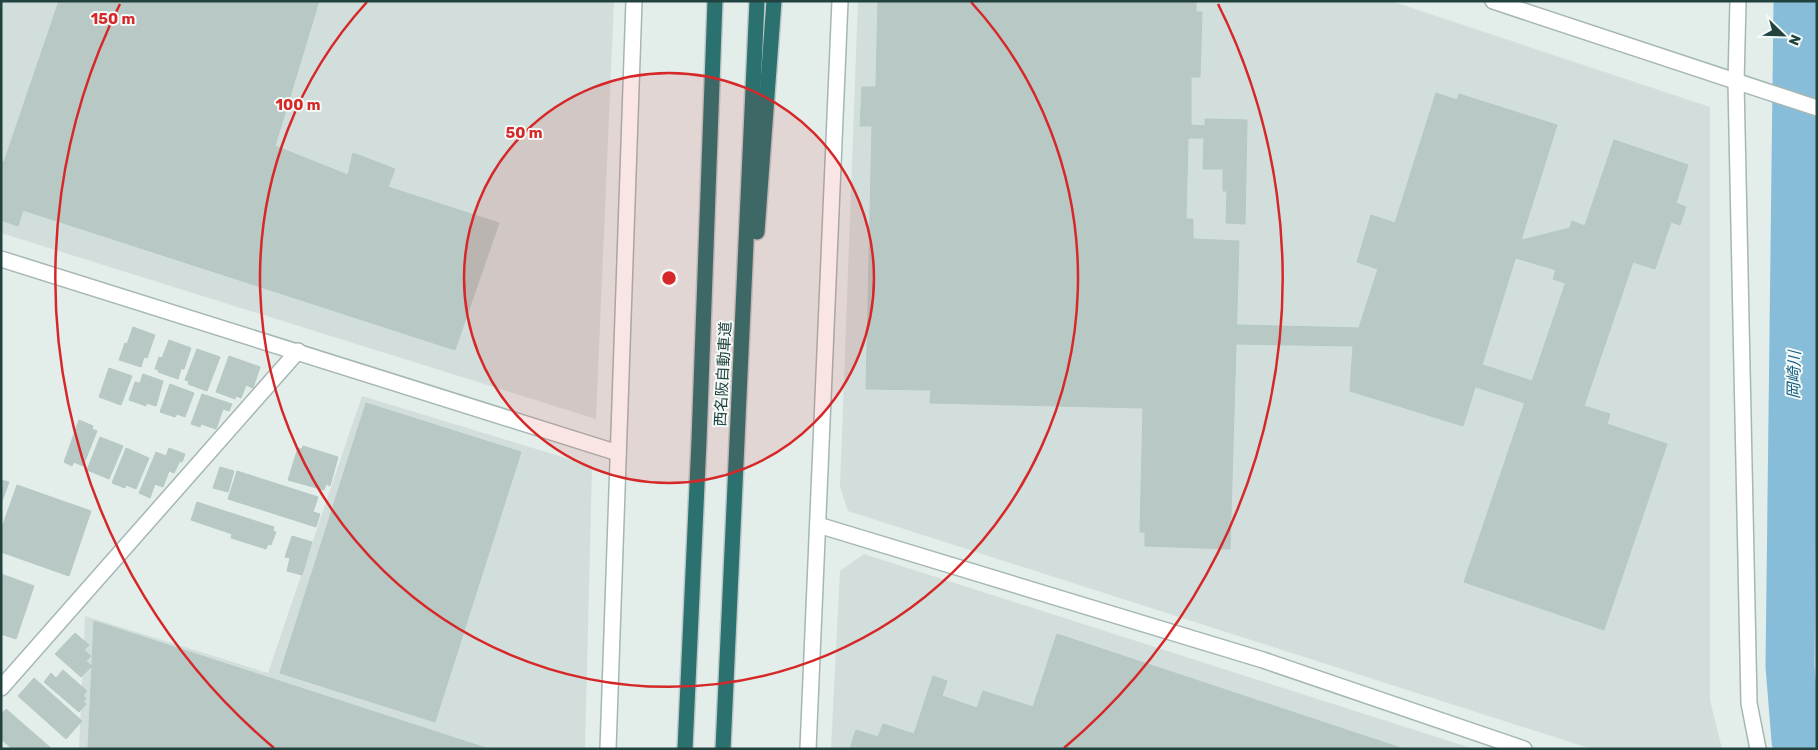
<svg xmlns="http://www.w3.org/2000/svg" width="1818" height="750" font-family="Rubik,'Noto Sans JP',sans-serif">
<rect width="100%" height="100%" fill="#e3eeeb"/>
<!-- built -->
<g fill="#d1dedb">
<path d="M1 1H614L596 419 1 233Z"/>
<path d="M858 1H1391L1710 107V700L1722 749H1592L848 511 840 487Z"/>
<path d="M362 396 592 466 585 749H79L85 616 268 673Z"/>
<path d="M864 554 1474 749H831L840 571Z"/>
</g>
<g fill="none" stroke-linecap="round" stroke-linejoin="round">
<!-- river -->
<path stroke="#87bdd8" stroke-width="49" d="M1798 749 1796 740 1790 666 1798 1"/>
</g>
<!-- building -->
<g fill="#b8c9c5" stroke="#b5c9c4">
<path d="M59 1H319L275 146 348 175 353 153 395 169 388 187 499 223 455 350 23 210 18 226 1 220V161L4 162Z"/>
<path d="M878 1H1196V12H1202L1200 77H1191V125L1205 126V119L1247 120 1245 224 1226 223 1227 191H1223V169H1203L1204 138H1188L1186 219H1193V239L1239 241 1230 549 1145 546V532H1140L1143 408 930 403 931 390 866 389 872 126H860L862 87H876Z"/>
<path d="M1436 93 1457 100 1459 94 1557 125 1463 426 1350 391 1353 346 1378 269 1357 262 1371 215 1395 223Z"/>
<path d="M1614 140 1688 165 1676 203 1686 207 1680 225 1671 222 1655 269 1633 262 1584 406 1610 414 1607 424 1667 444 1604 630 1464 582Z"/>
<path d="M1572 221 1585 226 1565 283 1553 279Z"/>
<path d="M1570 228 1556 270 1516 258 1522 240Z"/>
<path d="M1237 325 1359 328 1353 346 1236 344Z"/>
<path d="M133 327 155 335 147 358 144 357 141 367 119 360 125 343 127 344Z"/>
<path d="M169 340 191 348 184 369H181L178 379 158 372 159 370 155 369 159 357 162 358Z"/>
<path d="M197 349 220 357 207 391 188 384 189 381 185 380Z"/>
<path d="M229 356 260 367 253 388 246 385 241 398 236 396 235 399 216 392Z"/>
<path d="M1483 365 1532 381 1525 403 1476 387Z"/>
<path d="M109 368 132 376 121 405 99 397Z"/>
<path d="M143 374 163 381 156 406 146 403V406L129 400 135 382 140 383Z"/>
<path d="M170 384 194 393 185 417 177 414 175 417 160 412Z"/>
<path d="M202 394 232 404 229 411 223 409 216 429 201 424 200 427 191 424Z"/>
<path d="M366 403 521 452 435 722 280 673Z"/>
<path d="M79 420 93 426 92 429 97 431 83 466 74 462 72 466 64 462Z"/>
<path d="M100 437 123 446 109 479 87 470Z"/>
<path d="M303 446 338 457 330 486 326 484 324 490 288 480 298 448 302 449Z"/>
<path d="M126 448 149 458 136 489 126 485 125 488 112 483Z"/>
<path d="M169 448 185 454 182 462 180 461 174 473 169 471 163 487 155 484 150 498 139 493 156 452 166 456Z"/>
<path d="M220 467 234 471 228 492 213 488Z"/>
<path d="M237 471 318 497 313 512 320 514 316 527 228 499Z"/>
<path d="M1 480 9 482 1 504Z"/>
<path d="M17 485 91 511 69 576 1 552V530Z"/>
<path d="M197 502 274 527 273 531 276 532 271 545 268 544 266 549 231 538 232 534 191 520Z"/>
<path d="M292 536 312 542 302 575 287 571 290 558 285 557Z"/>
<path d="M1 574 34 586 16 639 1 634Z"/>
<path d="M94 621 489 749H88Z"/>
<path d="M75 633 89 645 84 650 91 656 86 661 92 666 81 677 55 654Z"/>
<path d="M1057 634 1404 749H850L856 730 878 737 883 724 914 734 933 676 947 681 942 696 977 708 983 691 1033 707Z"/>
<path d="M63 670 87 691 83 696 86 698 83 702 86 704 79 712 44 682 51 673 56 678Z"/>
<path d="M34 678 82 721 66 739 18 696Z"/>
<path d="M6 709 52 749H12L1 739V715Z"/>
</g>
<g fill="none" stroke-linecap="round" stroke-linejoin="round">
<defs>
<g id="minor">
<path d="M1493 1 1817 108"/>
<path d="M1738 1 1736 82 1749 703 1758 749"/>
<path d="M1 259 618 453"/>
<path d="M818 525 1263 660 1524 749"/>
<path d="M1 688 298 351"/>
<path d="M608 749 634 1"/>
<path d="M808 749 840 1"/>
</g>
<g id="highway">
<path d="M757 232 774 1"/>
<path d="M685 749 699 441 715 1"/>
<path d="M723 749 757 1"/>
</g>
</defs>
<!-- minor casing -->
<use href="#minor" stroke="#a5b7b4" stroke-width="18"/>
<!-- highway casing -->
<use href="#highway" stroke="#c1cac9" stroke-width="18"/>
<!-- minor -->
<use href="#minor" stroke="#fff" stroke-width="15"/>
<!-- highway -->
<use href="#highway" stroke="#2a716f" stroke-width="15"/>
</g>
<!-- distance rings -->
<circle cx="669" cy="278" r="205" fill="#d62828" fill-opacity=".12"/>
<g fill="none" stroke="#d62828" stroke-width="2.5">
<circle cx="669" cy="278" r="205"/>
<path d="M971 2A409 409 0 1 1 367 2"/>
<path d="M274 748A614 614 0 0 1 120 4M1218 4A614 614 0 0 1 1064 748"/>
</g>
<g text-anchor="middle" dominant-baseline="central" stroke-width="4" stroke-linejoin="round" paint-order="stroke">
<!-- street labels -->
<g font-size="15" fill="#21423f" stroke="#f4faf8">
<text transform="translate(723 374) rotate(-87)">西名阪自動車道</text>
</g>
<!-- water labels -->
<g font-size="16" font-style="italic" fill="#155d84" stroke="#f4faf8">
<text transform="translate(1794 375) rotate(-89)">岡崎川</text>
</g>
</g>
<circle cx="669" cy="278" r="8" fill="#d62828" stroke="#f4faf8" stroke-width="2.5"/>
<g font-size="15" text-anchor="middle" font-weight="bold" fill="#d62828" stroke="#f4faf8" stroke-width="4" stroke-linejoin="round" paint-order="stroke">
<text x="113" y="24">150 m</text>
<text x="298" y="110">100 m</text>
<text x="524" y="138">50 m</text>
</g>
<!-- border -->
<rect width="1818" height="750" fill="none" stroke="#21423f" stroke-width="5"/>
<!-- north arrow -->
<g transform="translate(1783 35) rotate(113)" stroke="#f4faf8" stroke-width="4" paint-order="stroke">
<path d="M0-4L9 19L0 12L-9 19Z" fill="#21423f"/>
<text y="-8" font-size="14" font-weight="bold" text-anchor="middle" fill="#21423f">N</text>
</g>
</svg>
